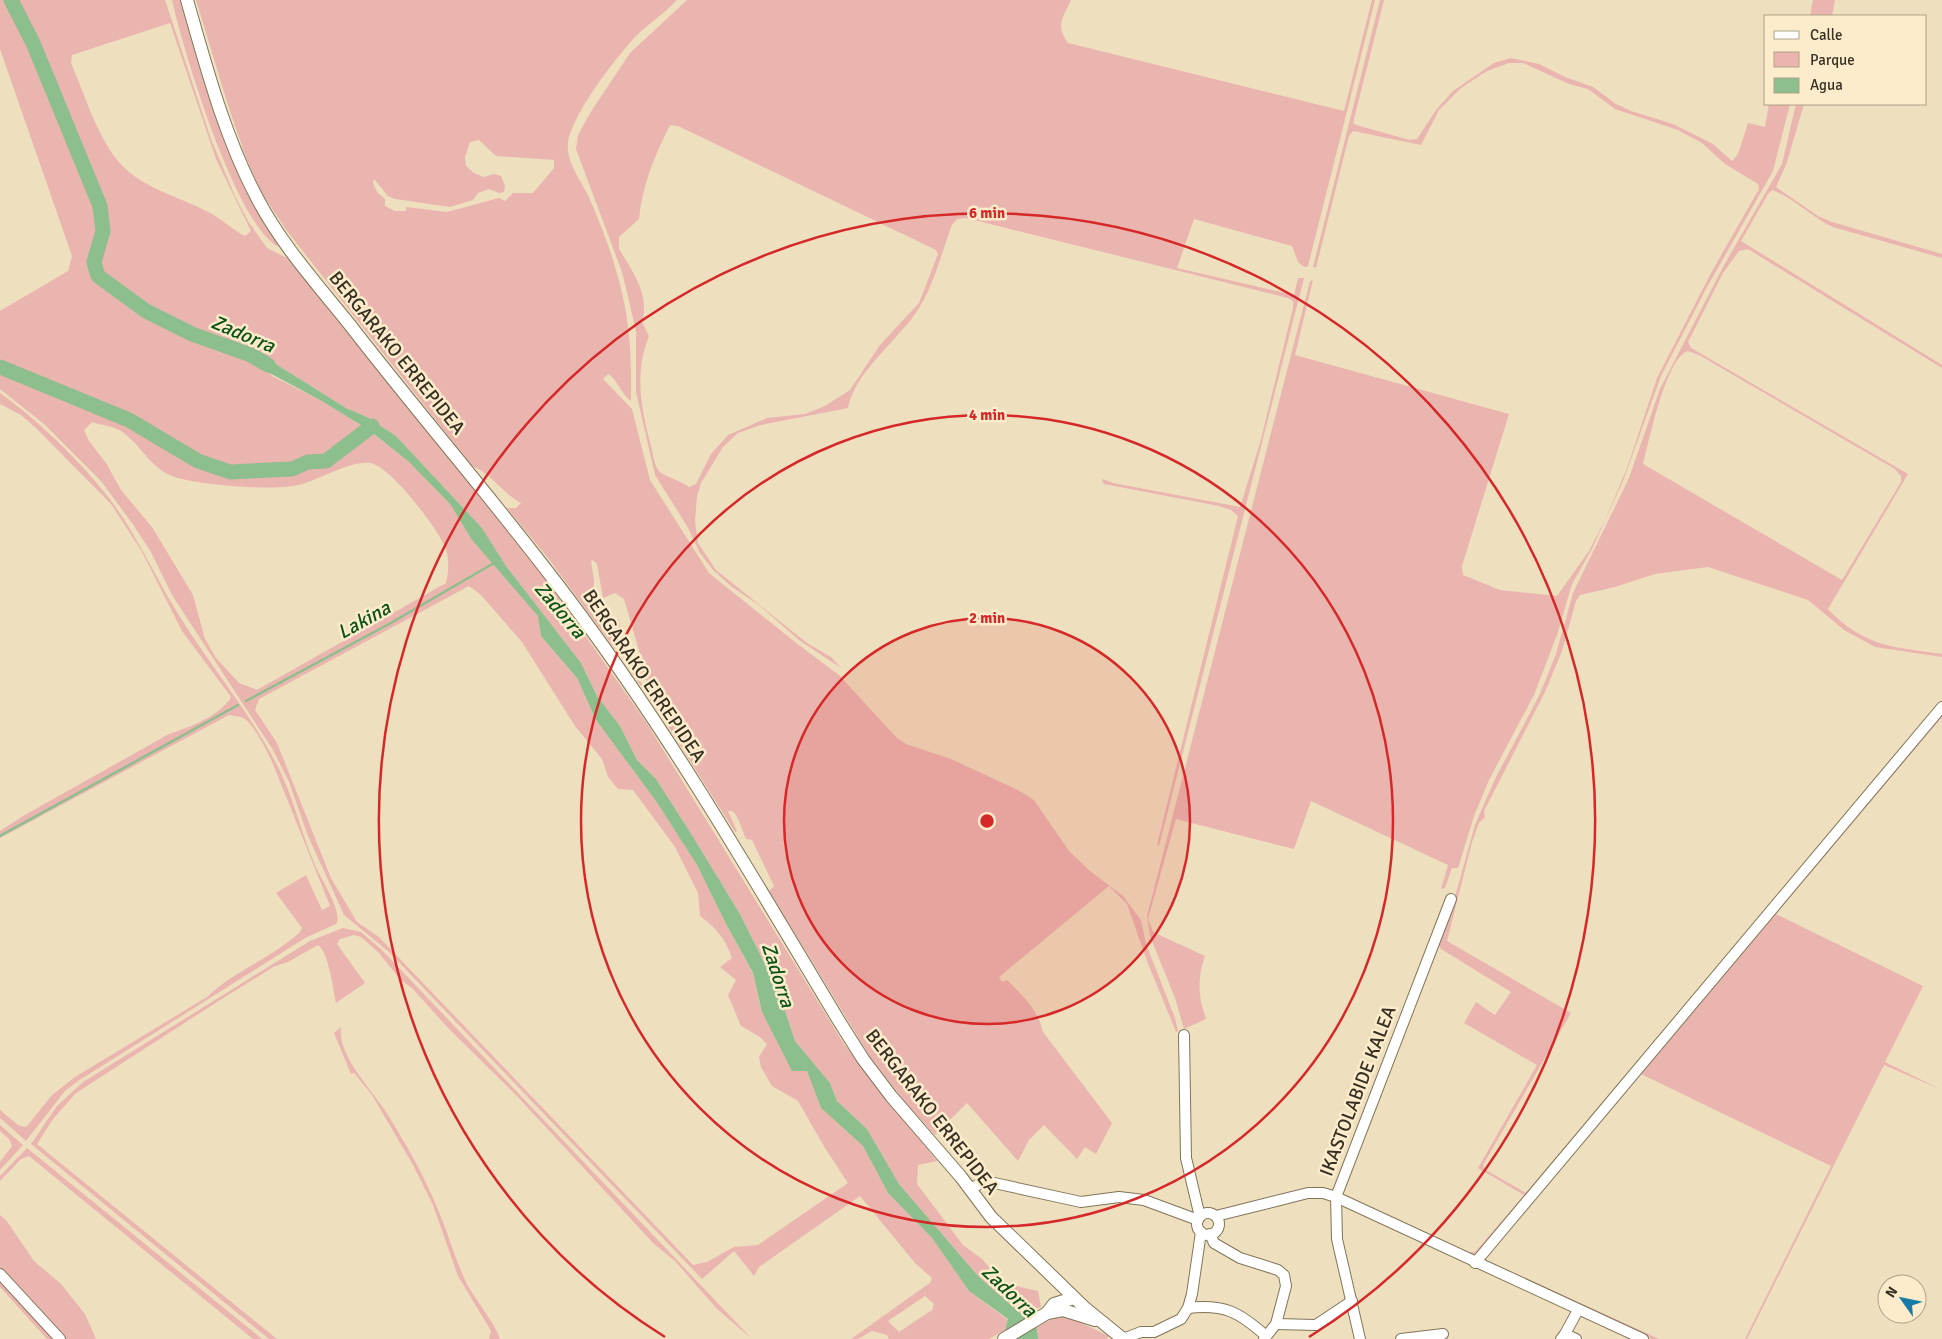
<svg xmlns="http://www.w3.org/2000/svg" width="1942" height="1339" font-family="Signika,sans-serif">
<rect width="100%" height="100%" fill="#eedfbf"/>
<!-- green -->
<g fill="#eab5af" fill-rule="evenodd">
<path d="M0 0H165L211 139 235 196 248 221 267 248 287 258 544 577 646 722 844 1044 937 1161 918 1165 917 1184 963 1245 982 1259 1000 1279 1020 1287 1038 1291 1041 1307 1021 1314 979 1277 899 1184 867 1129 837 1101 830 1083 795 1041 779 993 740 914 690 832 656 779 637 760 620 726 597 696 581 663 506 566 482 528 396 436 367 417 346 408 255 351 272 376 320 400 369 430 409 462 450 504 472 540 539 616 541 636 577 678 596 720 656 801 697 865 725 922 753 974 762 1012 807 1071 821 1108 863 1146 888 1193 932 1238 969 1291 1008 1320 1005 1330 989 1339H889L887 1335 872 1331 858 1339H851L931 1282 932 1278 915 1263 860 1196 759 1267 754 1276 734 1251 702 1279 389 952 344 915 308 836 289 782 273 750 172 595 151 552 132 523 101 481 44 424 0 389V311L68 271 72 256 0 49ZM170 23 216 159 251 231 245 236C231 229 220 217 206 211 176 195 140 188 117 160 95 131 85 95 71 63L72 55ZM92 422C100 425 113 426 121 431 141 444 150 469 175 477 199 485 279 492 302 484 320 479 352 460 370 463 390 466 434 524 443 543 450 555 449 570 446 583L257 690 239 683 216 658 205 639 193 595 152 527 121 490 106 463 89 441 84 430ZM469 586 480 594 522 642 575 726 602 759 608 777 618 789 633 790 675 847 698 893 700 916C717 928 725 939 732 958L720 967 736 980 728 995 741 1026 760 1037 767 1044 759 1057 761 1067 772 1086 798 1101 825 1148 848 1183 758 1245 734 1247 707 1262 693 1265 379 937 357 922 331 878 277 743 255 710 259 699ZM925 1296 934 1304 932 1310 899 1332 888 1321Z"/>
<path d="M172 0H180C205 84 226 172 278 245L277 246C235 222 183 50 172 0Z"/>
<path d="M196 0H677C665 13 650 23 637 35 617 56 572 114 568 143 566 161 580 180 588 195 595 211 602 228 608 245 628 303 632 339 631 401 621 394 617 379 608 374L603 379 632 409 650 480 709 573 795 642 839 675 896 737 906 744 951 759 1018 790 1034 800 1069 851 1090 871 1123 896 1141 920 1146 944 1175 1018 1178 1031 1176 1032 1147 961 1127 904 1109 886 999 977 1002 982 1007 980C1023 996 1038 1009 1043 1032L1112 1123 1096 1154 1085 1147 1077 1159 1044 1125 1029 1140 1018 1161 967 1103 935 1135 904 1101 869 1055 769 891 774 886 752 840 746 839C742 831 739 816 732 811H728L737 831 735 832 661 715 629 669 657 700 660 698 637 670 640 654 624 599 615 593 603 598 597 564 593 560 591 561 594 580 593 595 606 615 619 620 622 636 620 645 615 649 548 558 507 508H516L521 503C502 493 491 473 472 466L287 231 261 192 245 155 227 102ZM479 140 496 156 554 160V168L533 193H513L505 201 499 198 447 212 406 207V211H395L385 206V199L377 192 373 183 374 179 388 196 395 199 450 207 473 200 478 193 489 189 499 193 504 192 505 186 501 176 494 174 484 177 474 173 466 166 465 157 470 142Z"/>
<path d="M687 0H1071C1063 18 1055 25 1068 43L1344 111 1372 0H1375L1308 266 1304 267 1298 262 1292 246 1194 219 1177 268 1294 295 1298 278H1304L1159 846 1157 845 1238 516 1231 510 1219 506 1104 484 1102 481 1103 479 1113 483 1240 507 1260 443 1293 308V301L1288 298 966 218 957 219 952 225C941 254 933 289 915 314 895 343 855 372 848 408L761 425 738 433 723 447 701 483 697 496 695 521 698 543 716 570 807 643 831 657 841 668 799 640 759 605 732 587 713 570 700 553 687 526 655 475 636 392V331L630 305 622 272 576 149 578 135 592 110 630 53ZM670 125 678 126 936 250 938 254 919 303 880 345 850 390 825 406 805 414 767 418 728 435 711 454 696 484 689 487C682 481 663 476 659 471 654 465 653 453 651 446 641 408 634 373 649 336L642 322C650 295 633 272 619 249V237L639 219C642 185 655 155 670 125Z"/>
<path d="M1380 0H1384L1353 123 1356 125 1410 140 1417 139 1436 110 1453 91 1494 63 1511 58 1539 64 1565 77 1593 87 1616 104 1631 111 1673 124 1713 144 1732 161 1738 154 1748 123 1765 127 1769 104H1790L1773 171 1707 287 1661 376 1623 481 1592 549 1572 584 1557 635 1534 695 1489 780 1474 816 1458 868H1452L1445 888 1441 889 1448 865 1311 801 1294 849 1176 819 1148 919 1153 932 1205 956C1197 978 1198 997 1206 1019L1184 1029 1175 998 1150 936 1147 916 1310 281 1313 280 1295 355 1509 414 1462 566 1463 575 1500 590 1557 596 1589 551 1605 520 1627 468 1657 378 1711 273 1759 189 1758 184 1725 164 1702 143 1678 130 1615 109 1588 89 1569 84 1523 63H1509L1487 71 1461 88 1439 110 1421 145 1353 131 1349 136 1316 268 1313 267Z"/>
<path d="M1813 0H1835L1832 16H1810Z"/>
<path d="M1796 104H1804L1786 165 1776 187 1818 216 1832 222 1942 254V258L1833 227C1811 217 1795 198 1772 190L1768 194 1741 241 1942 365V368L1748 249 1739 251 1723 273 1688 342 1691 348 1908 474 1828 609C1864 647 1893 647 1942 654V657L1875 647 1844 630 1808 600 1708 567 1655 574 1615 587 1580 595 1576 601 1562 651 1545 692 1484 811 1485 817 1479 823 1472 842 1447 941 1571 1013 1483 1165 1484 1169 1526 1193 1942 701V704L1475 1256 1465 1252H1475L1524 1195 1478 1168 1537 1065 1464 1023 1476 1002 1495 1015 1511 992 1441 949 1438 944 1451 911 1475 825 1495 779 1539 696 1556 654 1573 593 1629 478 1660 389 1723 267 1782 164ZM1688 351 1699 355 1895 469 1901 476V482L1842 580 1643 464C1649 442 1666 357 1688 351Z"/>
<path d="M0 393C37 419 81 462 109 498 134 531 150 566 171 602 203 657 246 706 276 763 293 795 301 832 315 865 320 877 344 914 336 924L307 937 78 1081 65 1091 26 1141 0 1118V1110L18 1125 25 1127 28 1125 52 1095 75 1077 207 997C234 971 272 958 300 932L302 928 299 924 276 893 306 875 322 910 330 906 273 764C267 751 256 728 245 719 241 716 234 716 229 715L0 838V831L23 816 169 734C190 727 220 716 231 697L182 631 141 550 111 504 36 428 21 415 0 404Z"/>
<path d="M1942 711V717L1776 914 1923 986 1885 1062 1942 1090 1884 1065 1747 1339H1745L1831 1166 1641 1074 1487 1256 1486 1260 1659 1339H1652L1483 1264 1482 1258Z"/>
<path d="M343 928 361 932 382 950 752 1339 716 1308 675 1261 654 1244 516 1095 448 1028 413 989 400 979 378 952 361 937 354 935 340 939 337 944 365 983 336 1003C333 990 329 952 318 945L288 962 275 966 217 1002 76 1093 53 1119 37 1144 277 1339H269L31 1144 57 1106 83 1082 310 941Z"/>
<path d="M341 1027C337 1054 370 1088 384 1109 406 1143 426 1179 441 1217 450 1239 456 1262 467 1284 475 1299 496 1325 500 1339H489L491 1331 458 1276 433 1205 413 1165 372 1095 354 1073 351 1074 334 1033Z"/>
<path d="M0 1125 23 1145 0 1170V1162L12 1146 9 1139 0 1131Z"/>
<path d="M27 1148 262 1339H253L29 1156 21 1159 0 1181V1176Z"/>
<path d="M0 1215 6 1220 34 1261 61 1284 85 1314 96 1339H65L0 1268Z"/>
<path d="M0 1278 57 1339H47L0 1287Z"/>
<path d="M1056 1316 1071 1318 1109 1336 1107 1339H1038L1036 1328Z"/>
</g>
<!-- water -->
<path fill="#8dbe8d" d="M255 351 346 408 367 417 396 436 482 528 506 566 581 663 597 696 620 726 637 760 656 779 690 832 740 914 779 993 795 1041 830 1083 837 1101 867 1129 899 1184 979 1277 1021 1314 1026 1311 1036 1324 1038 1339H1013L1005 1330 1008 1319 969 1291 932 1238 888 1193 863 1146 821 1108 807 1071H792L762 1012 753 973 725 922 697 865 656 801 596 720 577 678 541 636 538 616 472 540 450 504 409 462 369 430 320 400 249 362Z"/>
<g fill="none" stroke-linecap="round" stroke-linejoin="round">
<!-- stream -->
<g stroke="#8dbe8d" stroke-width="2.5">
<path d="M246 701 389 624 494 563"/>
<path d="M0 836 238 705"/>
</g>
<!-- river -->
<g stroke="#8dbe8d" stroke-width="15">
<path d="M11 0 33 43 100 206 103 231 94 262 98 276 146 311 192 334 251 355 268 365"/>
<path d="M0 367 129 420 198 461 230 472 292 469 308 462 326 461 372 426"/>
</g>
<defs>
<g id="minor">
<path d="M1184 1035 1186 1158 1200 1217"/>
<path d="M970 1189 985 1181 1081 1202 1119 1197 1144 1200 1198 1220"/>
<circle cx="1208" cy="1224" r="11"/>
<path d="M1216 1216 1308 1193H1323L1336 1197 1643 1339"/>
<path d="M1210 1234 1214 1243 1240 1258 1278 1270 1284 1275 1286 1286 1276 1324 1264 1339"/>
<path d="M1475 1263 1942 707"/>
<path d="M0 1274 60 1339"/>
<path d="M1188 1308C1225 1304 1239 1312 1266 1336"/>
<path d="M1276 1324 1316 1325 1352 1301"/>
<path d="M1565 1334 1578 1310"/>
<path d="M1123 1339 1141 1332H1154L1181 1319 1188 1308 1192 1294 1201 1232"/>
<path d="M1360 1339 1337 1239 1336 1197 1451 899"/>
<path d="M1401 1339 1443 1334"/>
<path d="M1561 1339 1565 1334 1576 1339"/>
</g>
<g id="tertiary">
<path d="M187 0C206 66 224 135 256 196 280 243 317 284 350 325 425 422 506 514 579 613 675 742 756 883 839 1021L863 1059 891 1096 961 1177 991 1217 1086 1309 1123 1339"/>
<path d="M1047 1313 1063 1310 1095 1320"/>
<path d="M1004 1339 1047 1313 1054 1304 1074 1298"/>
</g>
</defs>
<!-- minor casing -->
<use href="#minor" stroke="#827557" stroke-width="12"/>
<!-- tertiary casing -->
<use href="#tertiary" stroke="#827557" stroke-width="14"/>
<!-- minor -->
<use href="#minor" stroke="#fff" stroke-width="10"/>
<!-- tertiary -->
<use href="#tertiary" stroke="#fff" stroke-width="12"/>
</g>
<!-- distance rings -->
<circle cx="987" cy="821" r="203" fill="#d62828" fill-opacity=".12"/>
<g fill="none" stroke="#d62828" stroke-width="2.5">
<circle cx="987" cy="821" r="203"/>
<circle cx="987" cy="821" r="406"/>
<path d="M665 1337A608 608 0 1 1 1309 1337"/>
</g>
<g text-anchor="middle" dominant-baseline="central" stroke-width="5" stroke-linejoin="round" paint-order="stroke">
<!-- street labels -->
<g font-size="19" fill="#363023" stroke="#fceccc">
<text transform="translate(397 353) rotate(51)">BERGARAKO ERREPIDEA</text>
<text transform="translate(644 676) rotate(56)">BERGARAKO ERREPIDEA</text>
<text transform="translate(1358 1091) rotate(-69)">IKASTOLABIDE KALEA</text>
<text transform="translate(932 1112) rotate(52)">BERGARAKO ERREPIDEA</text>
</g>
<!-- water labels -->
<g font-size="20" font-style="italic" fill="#0b5417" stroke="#fceccc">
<text transform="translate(243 334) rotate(23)">Zadorra</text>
<text transform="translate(560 610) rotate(50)">Zadorra</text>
<text transform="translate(364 620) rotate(-29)">Lakina</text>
<text transform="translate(778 975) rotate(72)">Zadorra</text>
<text transform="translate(1009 1291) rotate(43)">Zadorra</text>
</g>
</g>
<circle cx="987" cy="821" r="8" fill="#d62828" stroke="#fceccc" stroke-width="2.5"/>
<g font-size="15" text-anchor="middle" font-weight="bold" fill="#d62828" stroke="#fceccc" stroke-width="5" stroke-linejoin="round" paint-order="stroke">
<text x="987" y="218">6 min</text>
<text x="987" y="420">4 min</text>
<text x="987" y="623">2 min</text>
</g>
<!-- legend -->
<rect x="1764" y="15" width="162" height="90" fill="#fceccc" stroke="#ada188"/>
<rect x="1774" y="31" width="25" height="8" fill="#ffffff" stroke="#ada188"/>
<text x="1810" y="40" font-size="15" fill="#363023">Calle</text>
<rect x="1774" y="52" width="25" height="15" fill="#eab5af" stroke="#ada188"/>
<text x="1810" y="65" font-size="15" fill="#363023">Parque</text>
<rect x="1774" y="78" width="25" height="15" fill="#8dbe8d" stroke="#ada188"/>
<text x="1810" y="90" font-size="15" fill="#363023">Agua</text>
<!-- north arrow -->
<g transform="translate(1902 1299) rotate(303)"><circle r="24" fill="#fceccc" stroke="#ada188"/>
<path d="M0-4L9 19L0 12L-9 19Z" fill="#167ca7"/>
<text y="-8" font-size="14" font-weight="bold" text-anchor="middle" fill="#363023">N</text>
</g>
</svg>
